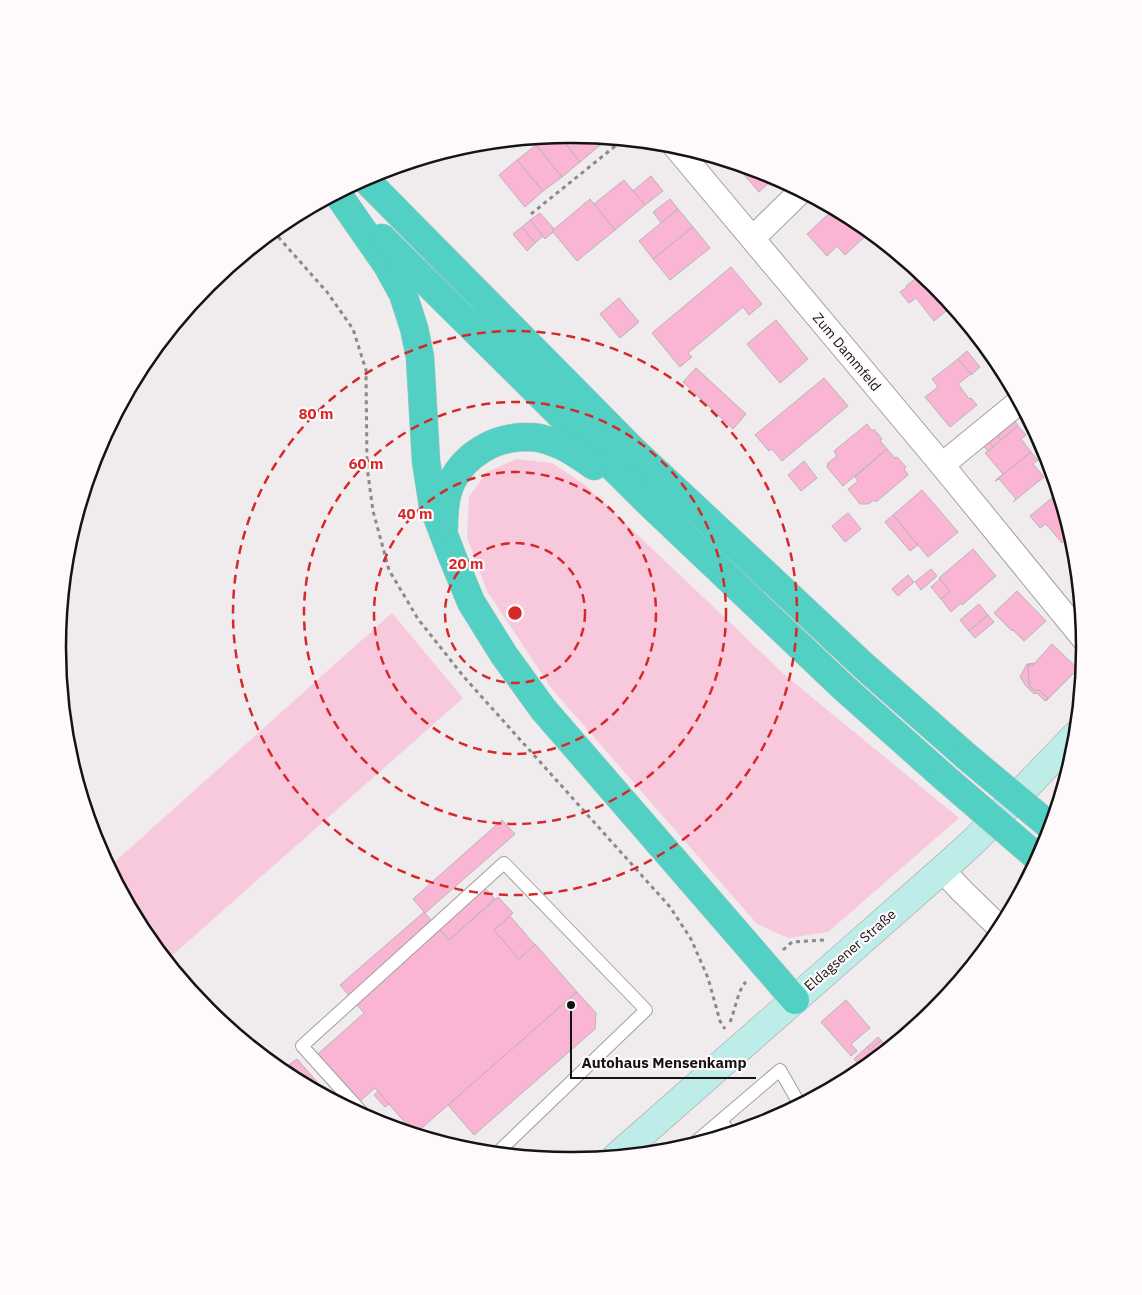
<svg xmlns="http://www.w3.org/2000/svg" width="1142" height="1295" font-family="'IBM Plex Sans',sans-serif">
<rect width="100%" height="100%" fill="#f0ebed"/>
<!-- green -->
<g fill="#f8c9dd">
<path d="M516 459 552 463 585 485 786 676 959 818 828 932 788 938 757 924 552 689 487 591 467 538 469 497 487 472Z"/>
<path d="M392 613 463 698 167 960 144 933 109 867Z"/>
</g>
<!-- building -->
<g fill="#fbb5d4" stroke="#b8b4b5">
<path d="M571 134 591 136 599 146 580 162 559 135Z"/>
<path d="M559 135 580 162 562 177 536 145 546 136Z"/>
<path d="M595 136 609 138 599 146 593 138Z"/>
<path d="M536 145 562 177 543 191 517 160Z"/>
<path d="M517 160 543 191 525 207 499 175Z"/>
<path d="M733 162 768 173 775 177 759 192Z"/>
<path d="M651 176 663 191 645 205 633 191Z"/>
<path d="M624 180 645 205 615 230 594 204Z"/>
<path d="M590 199 615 230 577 261 552 231Z"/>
<path d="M670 199 678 209 661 223 653 212Z"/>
<path d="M678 209 693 227 653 259 639 241Z"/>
<path d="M834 209 857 221 870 232 845 255 837 246 827 256 807 234Z"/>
<path d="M540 213 554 229 552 231 553 232 545 239 530 220Z"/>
<path d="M530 220 543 236 535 243 522 227Z"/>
<path d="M522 227 535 243 527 251 513 234Z"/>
<path d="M693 227 710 248 670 280 653 259Z"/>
<path d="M731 267 762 304 749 315 743 307 688 353 692 357 680 367 652 333Z"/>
<path d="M921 274 934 285 952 306 934 321 916 298 909 303 900 292 907 287 906 286Z"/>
<path d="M619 298 639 322 620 338 600 314Z"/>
<path d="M776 320 808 359 780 383 747 344Z"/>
<path d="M967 351 980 367 971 375 958 359Z"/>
<path d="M958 359 971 374 958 384 969 399 971 398 977 405 950 427 925 397 938 387 932 379Z"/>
<path d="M696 368 746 414 733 429 683 382Z"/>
<path d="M824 378 848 406 782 461 772 449 769 451 755 435Z"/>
<path d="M1013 418 1018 426 1001 440 995 432Z"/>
<path d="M867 424 872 431 874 429 882 439 880 441 887 449 843 486 827 467 828 463 837 456 834 451Z"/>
<path d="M1018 426 1026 435 1021 439 1031 452 995 481 1003 474 985 453Z"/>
<path d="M995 432 1001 440 993 447 986 439Z"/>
<path d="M986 439 993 447 988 451 981 443Z"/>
<path d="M887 449 895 458 897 457 906 467 904 469 908 475 876 502 874 500 868 504H860L848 489 858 481 855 477Z"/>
<path d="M1031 452 1038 460 1033 464 1044 477 1013 502 1016 499 999 479 995 481Z"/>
<path d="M804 461 817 478 801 491 788 475Z"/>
<path d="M922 490 958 532 928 557 893 515Z"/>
<path d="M1058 493 1071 536 1062 543 1046 524 1040 528 1030 516Z"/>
<path d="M848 513 861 529 845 542 832 526Z"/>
<path d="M893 515 918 545 910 551 885 522Z"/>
<path d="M973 549 996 576 962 605 961 603 951 612 941 599 950 591 939 578Z"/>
<path d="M931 569 937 576 921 590 915 582Z"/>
<path d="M908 575 914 582 898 596 892 589Z"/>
<path d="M940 579 950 591 941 599 931 587Z"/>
<path d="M1017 591 1046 621 1024 641 1013 630 1012 631 994 613Z"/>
<path d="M979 604 988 615 969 631 960 620Z"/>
<path d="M988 615 994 622 975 638 969 631Z"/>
<path d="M1052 644 1078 669 1046 701 1048 698 1039 690 1034 691 1029 685 1028 665H1033Z"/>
<path d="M1034 663 1033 665H1028L1029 685 1034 691 1039 690 1048 698 1045 701 1037 693 1034 694 1026 686 1020 677 1027 664Z"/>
<path d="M502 820 515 834 425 913 413 899Z"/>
<path d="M481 884 495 899 449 940 435 924Z"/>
<path d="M498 897 513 913 494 930 519 959 535 944 577 992 415 1134 375 1088 359 1102 318 1054 364 1013 340 985 424 912 449 940Z"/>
<path d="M510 916 535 945 519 959 494 930Z"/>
<path d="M577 992 596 1013 595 1029 474 1135 448 1105Z"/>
<path d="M846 1000 870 1028 851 1044 857 1051 851 1056 821 1022Z"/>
<path d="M878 1037 881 1040 870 1050 867 1047Z"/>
<path d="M881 1040 888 1048 868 1065 866 1063 861 1067 854 1059 867 1047 870 1050Z"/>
<path d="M297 1059 325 1091 322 1094 312 1088 290 1064Z"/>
<path d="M290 1064 311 1088 290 1077 284 1070Z"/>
<path d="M378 1091 389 1104 385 1107 374 1095Z"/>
</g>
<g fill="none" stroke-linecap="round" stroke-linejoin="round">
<defs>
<g id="service">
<path d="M368 1119 302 1046 504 863 646 1010 496 1154"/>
<path d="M721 1121 730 1133"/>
<path d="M693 1144 780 1070 800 1105"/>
</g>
<g id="minor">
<path d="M674 145 942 465 1084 639"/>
<path d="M753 238 801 191"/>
<path d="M942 465 1019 402"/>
<path d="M942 870 962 891 1000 928"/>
</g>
<path id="secondary" d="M616 1157 942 870 974 841 1076 735"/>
<g id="trunk">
<path d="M364 178 633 450 865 667 966 756"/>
<path d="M337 193 387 265 403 294 414 328 420 357 426 461 433 506 452 556 471 602 504 655 543 709 795 1000"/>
<path d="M382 238 649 503 844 688 945 778"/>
<path d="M444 526C444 510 445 495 452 481 466 454 494 438 524 437 529 437 535 437 539 438 562 443 575 453 594 466"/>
</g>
</defs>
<!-- service casing -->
<use href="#service" stroke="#a49fa1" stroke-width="14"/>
<!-- minor casing -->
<use href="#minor" stroke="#a49fa1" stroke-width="26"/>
<!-- secondary casing -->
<use href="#secondary" stroke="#a49fa1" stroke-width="29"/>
<!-- trunk casing -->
<use href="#trunk" stroke="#c7c6c7" stroke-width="29"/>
<!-- path -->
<g stroke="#8c898a" stroke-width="3" stroke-dasharray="4 4" stroke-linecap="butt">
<path d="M531 214 624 139"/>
<path d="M273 231 327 292 353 329 366 370 367 467 373 511 389 570 418 619 464 677 670 907 691 939 708 978 720 1021 725 1029"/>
<path d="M783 950 792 942 824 940"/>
<path d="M730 1022C735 1011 738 989 746 982"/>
<path d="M581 1160 590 1152"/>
</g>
<!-- service -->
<use href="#service" stroke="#fff" stroke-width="12"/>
<!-- minor -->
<use href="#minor" stroke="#fff" stroke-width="24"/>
<!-- secondary -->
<use href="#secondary" stroke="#beede9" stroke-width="28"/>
<!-- trunk -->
<use href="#trunk" stroke="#53d0c4" stroke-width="28"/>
<defs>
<g id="trunk-bridge">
<path d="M966 756 1051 827"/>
<path d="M945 778 1038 858"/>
</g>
</defs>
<!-- trunk-bridge casing -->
<use href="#trunk-bridge" stroke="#c7c6c7" stroke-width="29" stroke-linecap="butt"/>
<!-- trunk-bridge -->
<use href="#trunk-bridge" stroke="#53d0c4" stroke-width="28"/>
</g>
<!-- distance rings -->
<g fill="none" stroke="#d62828" stroke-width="2.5" stroke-dasharray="9 6">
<circle cx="515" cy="613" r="70"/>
<circle cx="515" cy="613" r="141"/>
<circle cx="515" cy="613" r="211"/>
<circle cx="515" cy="613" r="282"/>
</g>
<g text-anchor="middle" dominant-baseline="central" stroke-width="4.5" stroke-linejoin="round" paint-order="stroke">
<!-- street labels -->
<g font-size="14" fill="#151314" stroke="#fef9fb">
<text transform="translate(847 352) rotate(50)">Zum Dammfeld</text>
<text transform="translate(850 950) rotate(-41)">Eldagsener Straße</text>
</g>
</g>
<!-- crop -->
<path d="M0 0H1142V1295H0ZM570 143H572A504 504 0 0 1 1076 647V648A504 504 0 0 1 572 1152H570A504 504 0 0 1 66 648V647A504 504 0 0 1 570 143Z" fill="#fef9fb" fill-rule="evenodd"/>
<path fill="none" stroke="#151314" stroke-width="2.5" d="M570 143H572A504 504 0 0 1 1076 647V648A504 504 0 0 1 572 1152H570A504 504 0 0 1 66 648V647A504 504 0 0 1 570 143Z"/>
<circle cx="515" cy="613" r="8" fill="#d62828" stroke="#fef9fb" stroke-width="2.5"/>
<g font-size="15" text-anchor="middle" font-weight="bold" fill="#d62828" stroke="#fef9fb" stroke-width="4.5" stroke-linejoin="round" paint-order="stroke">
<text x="316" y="419">80 m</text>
<text x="366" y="469">60 m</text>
<text x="415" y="519">40 m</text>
<text x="466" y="569">20 m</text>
</g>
<!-- callouts -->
<path fill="none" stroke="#151314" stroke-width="2" d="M571 1005L571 1078H756"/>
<circle fill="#151314" stroke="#fef9fb" stroke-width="2" cx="571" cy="1005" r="5"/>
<g font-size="15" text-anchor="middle" font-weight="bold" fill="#151314" stroke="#fef9fb" stroke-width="4.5" stroke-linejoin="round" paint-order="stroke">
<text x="664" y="1068">Autohaus Mensenkamp</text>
</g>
</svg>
